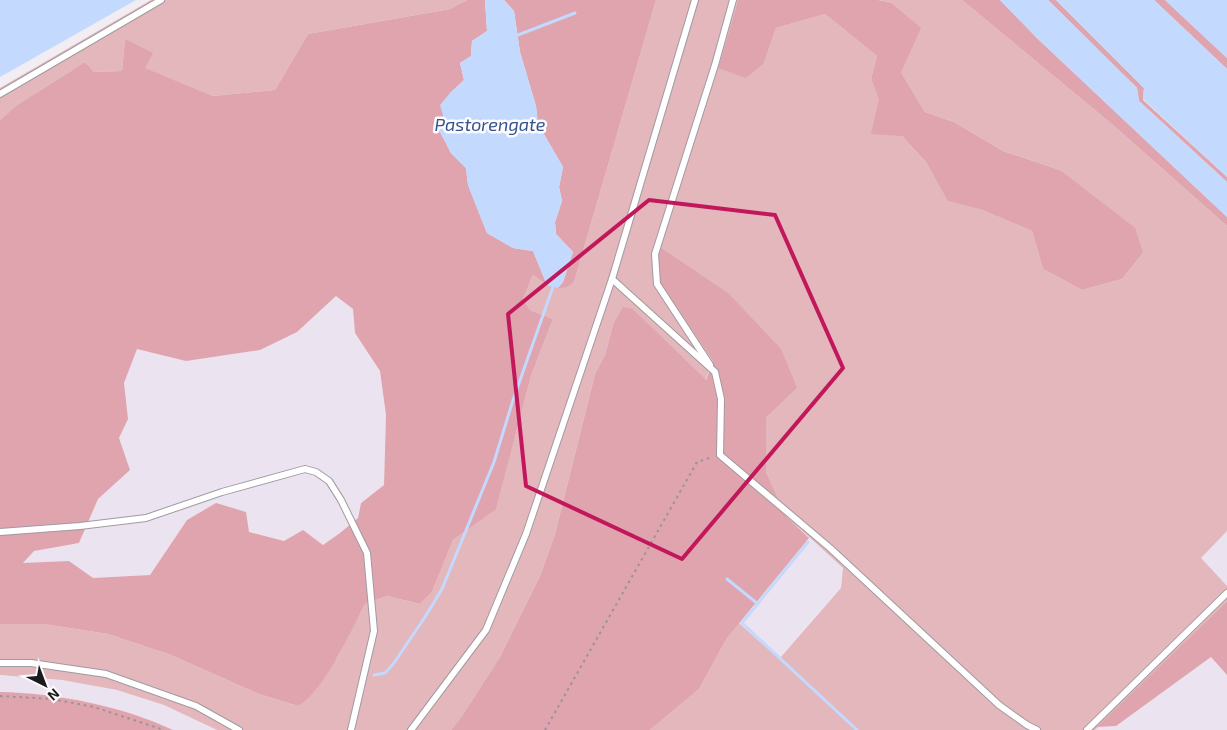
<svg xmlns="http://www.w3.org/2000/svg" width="1227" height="730" font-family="'Exo 2',sans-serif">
<rect width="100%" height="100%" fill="#f1edf3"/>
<!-- built -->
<g fill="#ece3f0">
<path d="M336 296 353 309 355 333 380 371 386 415 384 485 361 502 358 518 340 533 323 545 303 530 284 541 187 520 150 575 93 578 83 572 22 564 34 551 79 543 98 499 130 470 119 438 127 419 124 383 137 348 186 361 297 332Z"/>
<path d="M1227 531V586L1200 558Z"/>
<path d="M809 538 843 568 841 588 778 659 739 623Z"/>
<path d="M1211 657 1227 675V730H1095L1097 727 1116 726Z"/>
<path d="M0 675 62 680 117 690 164 705 217 730H173L112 709 72 699 47 695 0 692Z"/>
</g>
<!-- green -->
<g fill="#e3b7bc">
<path d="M151 0H467L450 9 308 34 275 90 213 96 144 68 125 39 122 71 94 72 85 62 17 105 0 120V88Z"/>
<path d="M656 0H738L718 67 764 63 776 28 825 14 877 56 871 79 879 98 902 136 926 162 949 201 982 210 1032 231 1043 269 1082 290 1122 279 1143 253 1060 170 1003 151 954 122 925 112 901 72 891 2 878 0H962L1113 125 1227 226V531L1201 558 1227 586V601L1095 730H650L699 689 727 638 739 623 779 659 841 588 843 568 787 517 766 472V418L797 388 689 324 713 361 705 381 633 309 613 325 605 355 595 374 555 534 540 576 500 657 462 716 451 730H217L164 705 117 690 62 680 0 675V624H44L108 634 171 655 259 694 298 706 337 658 365 604 387 596 420 604 432 592 453 540 496 508 531 376 553 319 530 310 523 299 533 275C552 288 552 290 574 282Z"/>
</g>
<!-- forest -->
<g fill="#dfa4ad" fill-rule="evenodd">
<path d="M467 0H485L487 31 472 41 471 56 460 63 464 80 450 93 439 130 451 153 466 168 468 185 487 233 513 248 533 251 547 285 533 275 523 299 530 310 553 319 531 376 496 509 453 540 432 592 420 604 387 596 365 604C351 631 324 691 298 706L259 694 171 655 108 634 44 624H0V120L17 105 85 62 94 72 122 71 125 39 153 53 145 68 213 96 275 90 308 34 450 9ZM336 296 353 309 355 333 380 371 386 415 384 485 361 503 358 518 340 533 323 545 303 530 284 541 249 532 246 512 216 503 187 520 150 575 93 578 69 561 23 563 34 551 79 543 98 499 130 470 119 438 128 419 124 383 137 349 186 361 260 350 297 332Z"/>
<path d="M504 0H656L574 282 567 287 558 288 563 282 573 252 556 234 555 222 562 201 559 187 563 167 538 124 536 106 520 52 514 11Z"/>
<path d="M738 0H878L890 2 921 28 901 72 925 112 954 122 1003 151 1060 170 1135 228 1143 253 1122 279 1082 290 1043 269 1032 231 982 210 948 201 926 162 902 136 871 134 879 99 871 79 877 56 825 14 776 28 764 63 746 78 718 68Z"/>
<path d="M962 0H1000L1039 40 1227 217V226L1113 125Z"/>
<path d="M1048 0H1056L1144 88 1143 100 1227 177V182L1139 101 1137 88Z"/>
<path d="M1154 0H1165L1227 58V69Z"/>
<path d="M661 248 728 293 781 349 797 388 766 418V472L787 517 809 538 727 638 699 689 650 730H451L462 716 500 657 540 576 555 534 595 374 605 355 613 325 623 307 633 309 706 380 713 361 660 282 658 259Z"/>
<path d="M1227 601V675L1211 657 1116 726 1097 727Z"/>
<path d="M0 692C56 693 122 706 173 730H0Z"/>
</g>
<!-- water -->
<g fill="#c3d9fe">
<path d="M0 0H136L0 77Z"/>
<path d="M485 0H504L514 11 520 52 536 106 538 124 563 167 559 187 562 201 555 222 556 234 573 252 563 282 558 288 547 285 533 251 513 248 487 233 468 185 466 168 451 153 439 130 443 115 440 105 450 93 464 80 460 63 471 56 472 41 487 31Z"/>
<path d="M1000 0H1048L1137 88 1139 101 1227 182V217L1039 40Z"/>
<path d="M1056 0H1154L1227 69V177L1143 99 1144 88Z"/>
<path d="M1165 0H1227V58Z"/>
</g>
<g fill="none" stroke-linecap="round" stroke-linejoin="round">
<!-- stream -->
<g stroke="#c3d9fe" stroke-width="3">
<path d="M518 35 575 13"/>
<path d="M808 542 742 623 857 730"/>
<path d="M727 579 758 604"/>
<path d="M374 675 385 673 394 663 425 617 442 589 494 462 513 400 553 287 552 283"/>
</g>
<defs>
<g id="service">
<path d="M0 94 161 0"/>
<path d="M612 279 715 372 721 399 720 455 830 548 999 705 1027 725 1037 730"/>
<path d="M710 365 657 284 655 254 715 65 733 0"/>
<path d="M0 532 80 526 146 518 222 492 305 469 316 472 329 481 341 500 367 553 374 631 351 730"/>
<path d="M0 663H31L106 674 196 706 239 730"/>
<path d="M411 730 486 630 526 534 612 279 695 0"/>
<path d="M1087 730 1227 593"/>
</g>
</defs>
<!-- service casing -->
<use href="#service" stroke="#9f9ba0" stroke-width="8"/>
<!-- path -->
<g stroke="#979499" stroke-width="2" stroke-dasharray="2.5 4" stroke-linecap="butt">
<path d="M0 696 52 699 94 707 164 730"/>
<path d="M545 730 697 462 713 457"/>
</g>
<!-- service -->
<use href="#service" stroke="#fff" stroke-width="6"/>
</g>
<!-- marked area -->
<path fill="none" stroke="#c2185b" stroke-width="4" stroke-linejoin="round" d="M649 200 775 215 843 368 682 559 526 486 508 314Z"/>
<g text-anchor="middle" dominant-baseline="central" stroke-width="5" stroke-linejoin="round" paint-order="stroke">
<!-- water labels -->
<g font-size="18" font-style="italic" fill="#34548c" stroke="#fdfbfe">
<text x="490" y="124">Pastorengate</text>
</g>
</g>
<!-- north arrow -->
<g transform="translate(45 685) rotate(138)" stroke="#fdfbfe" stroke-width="4" paint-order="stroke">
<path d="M0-4L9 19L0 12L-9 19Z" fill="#1b1a1c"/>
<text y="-8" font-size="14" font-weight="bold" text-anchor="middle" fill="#1b1a1c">N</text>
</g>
</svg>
